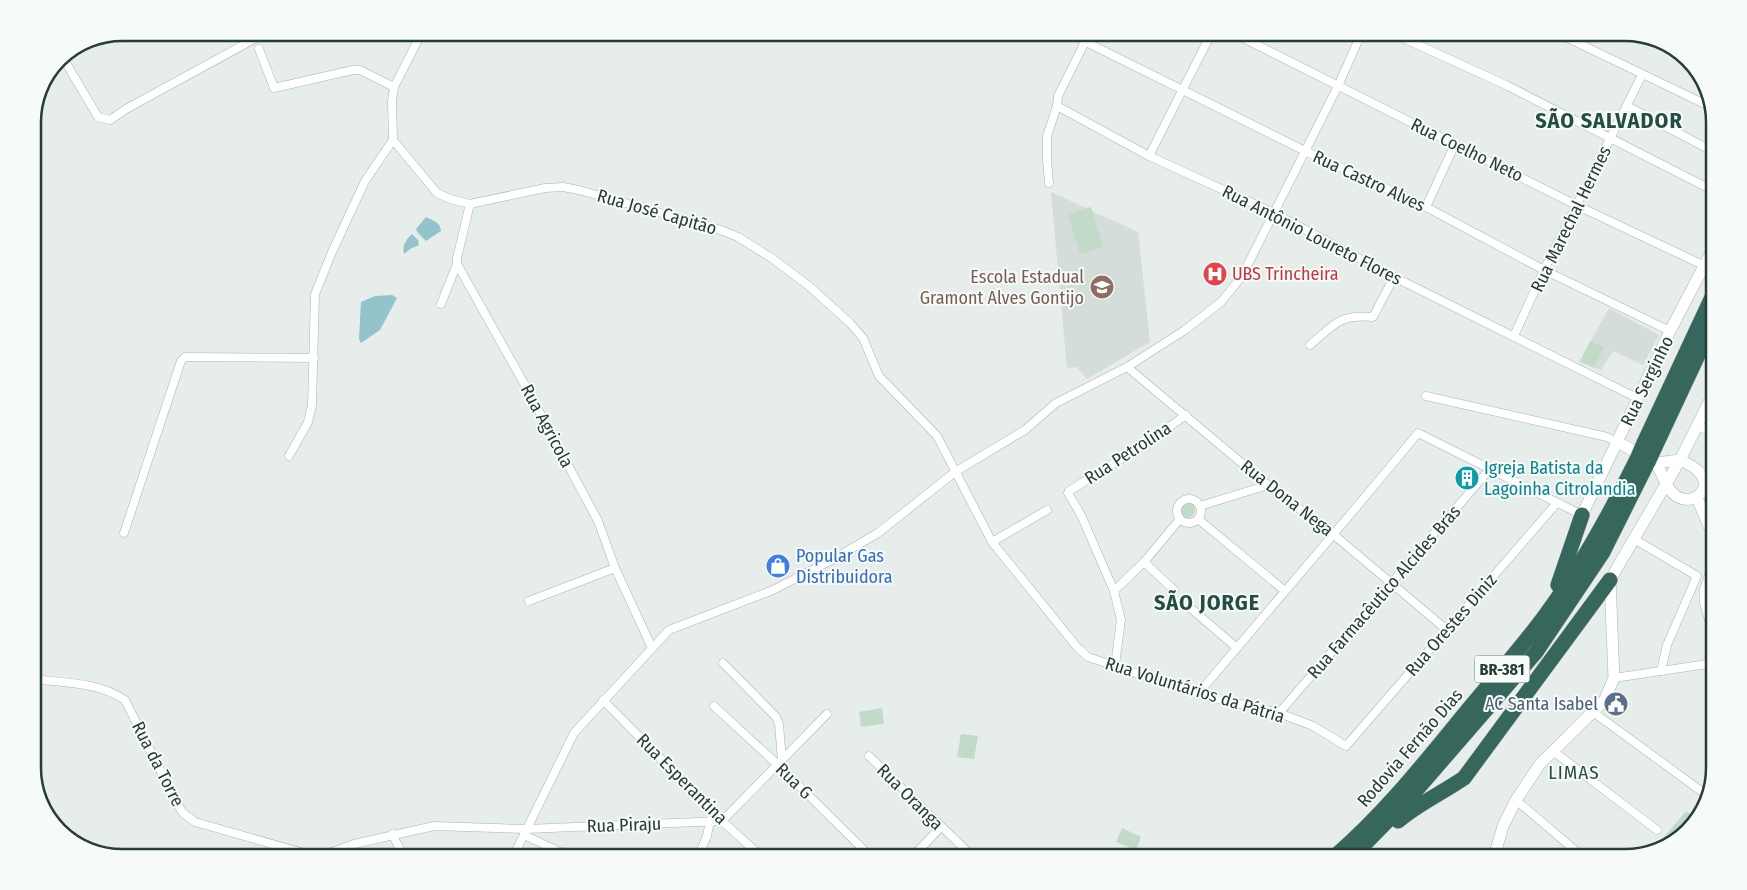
<svg xmlns="http://www.w3.org/2000/svg" width="1747" height="890" font-family="'Fira Sans Condensed',sans-serif">
<rect width="100%" height="100%" fill="#e6edea"/>
<!-- built -->
<g fill="#d4ddd9">
<path d="M1051 192 1138 232 1150 342 1087 379 1077 367 1067 368Z"/>
<path d="M1609 308 1659 335 1643 365 1613 351 1601 370 1579 362Z"/>
</g>
<!-- green -->
<g fill="#c2dbc8">
<path d="M1091 207 1103 247 1080 254 1068 214Z"/>
<path d="M1590 341 1604 347 1594 368 1580 361Z"/>
<circle cx="1187" cy="510" r="8"/>
<path d="M882 708 884 724 861 727 859 712Z"/>
<path d="M961 734 978 736 974 759 957 757Z"/>
<path d="M1686 811 1696 819 1674 843 1654 849Z"/>
<path d="M1122 828 1141 837 1136 850 1116 842Z"/>
</g>
<!-- water -->
<g fill="#95c3cb">
<path d="M426 217C433 220 441 223 441 231L426 241 418 233 416 229Z"/>
<path d="M412 234 418 240 419 245 410 249 404 254C402 246 406 239 412 234Z"/>
<path d="M392 295 397 298 380 330 361 343 359 339 361 302 375 296Z"/>
</g>
<g fill="none" stroke-linecap="round" stroke-linejoin="round">
<defs>
<g id="street">
<path d="M422 32 394 87 392 101 393 140 437 193 450 199 470 204 545 188 563 187 579 190 718 229 738 237 773 259 809 286 850 323 863 338 879 376 937 436 992 542 1077 647 1088 657 1198 694 1279 713 1313 726 1346 746 1556 504"/>
<path d="M1066 32 1305 151 1426 207 1544 270 1670 331"/>
<path d="M1231 32 1578 206 1705 266"/>
<path d="M1390 32 1508 86 1714 191"/>
<path d="M1555 32 1711 107"/>
<path d="M259 49 274 88 353 70H360L394 87"/>
<path d="M66 63 98 117 110 120 126 109 267 32"/>
<path d="M1057 106 1058 96 1090 32"/>
<path d="M1627 106 1714 152"/>
<path d="M1149 156 1212 32"/>
<path d="M1049 183 1047 160V136L1057 106 1149 156 1274 213 1394 277 1639 399"/>
<path d="M470 204 457 258V264L526 387 598 521 615 568 652 648"/>
<path d="M1426 207 1455 144"/>
<path d="M441 304 457 264"/>
<path d="M1514 336 1544 270 1642 75"/>
<path d="M1310 345C1334 325 1339 314 1373 317L1394 277"/>
<path d="M1127 367 1268 485 1334 535 1447 630"/>
<path d="M1426 396 1607 437 1617 442"/>
<path d="M1698 426 1714 433"/>
<path d="M289 456 308 422 312 405 315 294 332 252 365 181 393 140"/>
<circle cx="1189" cy="511" r="12"/>
<path d="M1200 506 1268 485"/>
<path d="M1198 519 1285 591"/>
<path d="M124 533 181 361 185 357 314 358"/>
<path d="M1634 539 1697 576 1667 645 1661 671"/>
<path d="M992 542 1047 510"/>
<path d="M1144 562 1174 590"/>
<path d="M1114 591 1144 562 1180 519"/>
<path d="M529 601 615 568"/>
<path d="M1187 605 1237 648"/>
<path d="M723 663 776 717 779 724 782 761"/>
<path d="M1115 665 1121 620 1114 591 1081 515 1068 493 1069 491 1142 446 1186 415"/>
<path d="M1614 678 1714 663"/>
<path d="M33 679C64 683 99 682 125 700L175 800 183 813 195 822 318 857"/>
<path d="M1198 694C1271 607 1346 521 1418 433L1582 515"/>
<path d="M603 700 722 821 762 857"/>
<path d="M714 706 778 765 871 857"/>
<path d="M1593 712 1708 796"/>
<path d="M1279 713 1489 470"/>
<path d="M1553 751 1657 830"/>
<path d="M869 756 973 857"/>
<path d="M1516 800 1583 857"/>
<path d="M392 834 404 857"/>
<path d="M524 835 571 857"/>
<path d="M318 857 354 844 434 826 526 829 722 821 827 714"/>
<path d="M513 857 574 733 669 630 773 590 832 560 878 533 955 472 1025 430 1056 403 1127 367 1185 330 1221 302 1242 276 1338 86 1362 32"/>
<path d="M698 857 707 836 710 821"/>
<path d="M912 857 941 827"/>
</g>
<g id="secondary">
<path d="M1617 442 1646 457"/>
<path d="M1680 460C1687 463 1695 467 1700 473 1715 491 1687 512 1670 490 1664 482 1661 471 1656 463Z"/>
<path d="M1697 498 1714 538"/>
<path d="M1582 515 1670 331 1714 247"/>
<path d="M1714 567 1705 590V601L1714 632"/>
<path d="M1494 857 1503 826 1516 800 1540 764 1604 701 1614 678 1610 580 1680 460 1714 392"/>
</g>
<g id="highway">
<path d="M1644 443 1714 293"/>
<path d="M1654 449 1714 321"/>
<path d="M1558 585 1582 515"/>
<path d="M1398 821C1418 804 1442 793 1464 778L1610 580"/>
<path d="M1334 857C1382 816 1422 766 1462 717 1489 684 1518 652 1544 617 1581 567 1611 512 1638 457"/>
<path d="M1352 857 1406 802 1536 652 1603 552 1648 462"/>
</g>
</defs>
<!-- street casing -->
<use href="#street" stroke="#a9b5b1" stroke-width="9"/>
<!-- secondary casing -->
<use href="#secondary" stroke="#a5b7b1" stroke-width="12"/>
<!-- highway casing -->
<use href="#highway" stroke="#c3c9c7" stroke-width="16"/>
<!-- street -->
<use href="#street" stroke="#fff" stroke-width="8"/>
<!-- secondary -->
<use href="#secondary" stroke="#fff" stroke-width="11"/>
<!-- highway -->
<use href="#highway" stroke="#36665c" stroke-width="15"/>
<defs>
<g id="highway-bridge">
<path d="M1638 457 1644 443"/>
<path d="M1648 462 1654 449"/>
</g>
</defs>
<!-- highway-bridge casing -->
<use href="#highway-bridge" stroke="#c3c9c7" stroke-width="16" stroke-linecap="butt"/>
<!-- highway-bridge -->
<use href="#highway-bridge" stroke="#36665c" stroke-width="15"/>
</g>
<!-- icons -->
<defs>
<symbol id="hospital-disc" viewBox="-11 -11 22 22"><circle r="9.5" fill="#e0444e" stroke="#f6faf8"/><path d="M-5-5h3v3.5h4V-5h3V5h-3V1.5h-4V5h-3Z" fill="#fff"/></symbol>
<symbol id="school-disc" viewBox="-11 -11 22 22"><circle r="9.5" fill="#8d6e63" stroke="#f6faf8"/><path d="M0-5L7-2L0 1L-7-2ZM-4 1L0 2.5L4 1V4Q0 6-4 4Z" fill="#fff"/></symbol>
<symbol id="building-disc" viewBox="-11 -11 22 22"><circle r="9.5" fill="#0f9aa8" stroke="#f6faf8"/><path d="M-4-6H4V6H1V3H-1V6H-4ZM-2.5-4.3h1.7v1.8h-1.7ZM.8-4.3h1.7v1.8H.8ZM-2.5-1h1.7V.8h-1.7ZM.8-1h1.7V.8H.8Z" fill="#fff"/></symbol>
<symbol id="shop-disc" viewBox="-11 -11 22 22"><circle r="9.5" fill="#3f7fe0" stroke="#f6faf8"/><path d="M-5-2.5h2.3a2.7 3.5 0 0 1 5.4 0H5L5.5 6h-11ZM-1.5-2.5h3a1.5 2.3 0 0 0-3 0Z" fill="#fff"/></symbol>
<symbol id="civic-disc" viewBox="-11 -11 22 22"><circle r="9.5" fill="#5c6f8a" stroke="#f6faf8"/><path d="M-.6-6.5H3V-4.5H.6V-3L4-1V1h2V6H-6V1h2V-1L-.6-3ZM-1.2 2.5V6h2.4V2.5Z" fill="#fff"/></symbol>
</defs>
<g fill-rule="evenodd">
<use href="#hospital-disc" x="1201" y="260" width="28" height="28"/>
<use href="#school-disc" x="1088" y="273" width="28" height="28"/>
<use href="#building-disc" x="1453" y="464" width="28" height="28"/>
<use href="#shop-disc" x="764" y="552" width="28" height="28"/>
<use href="#civic-disc" x="1602" y="690" width="28" height="28"/>
</g>
<g text-anchor="middle" dominant-baseline="central" stroke-width="4" stroke-linejoin="round" paint-order="stroke">
<!-- shield labels -->
<rect fill="#f6faf8" stroke="#657671" stroke-width="1" x="1474.5" y="655.5" width="55" height="27" rx="4"/>
<g font-size="16" font-weight="bold" fill="#273d37">
<text x="1502" y="669">BR-381</text>
</g>
<!-- street labels -->
<g font-size="18" fill="#273d37" stroke="#f6faf8">
<text transform="translate(1467 150) rotate(26)">Rua Coelho Neto</text>
<text transform="translate(1369 181) rotate(25)">Rua Castro Alves</text>
<text transform="translate(657 212) rotate(16)">Rua José Capitão</text>
<text transform="translate(1571 219) rotate(-64)">Rua Marechal Hermes</text>
<text transform="translate(1312 235) rotate(27)">Rua Antônio Loureto Flores</text>
<text transform="translate(1647 381) rotate(-64)">Rua Serginho</text>
<text transform="translate(547 426) rotate(62)">Rua Agricola</text>
<text transform="translate(1128 453) rotate(-33)">Rua Petrolina</text>
<text transform="translate(1287 498) rotate(38)">Rua Dona Nega</text>
<text transform="translate(1384 592) rotate(-49)">Rua Farmacêutico Alcides Brás</text>
<text transform="translate(1451 625) rotate(-49)">Rua Orestes Diniz</text>
<text transform="translate(1195 690) rotate(17)">Rua Voluntários da Pátria</text>
<text transform="translate(1410 748) rotate(-49)">Rodovia Fernão Dias</text>
<text transform="translate(158 764) rotate(63)">Rua da Torre</text>
<text transform="translate(682 779) rotate(45)">Rua Esperantina</text>
<text transform="translate(794 781) rotate(44)">Rua G</text>
<text transform="translate(910 797) rotate(45)">Rua Oranga</text>
<text transform="translate(624 825) rotate(-2)">Rua Piraju</text>
</g>
<!-- health labels -->
<g font-size="18" fill="#be3a42" stroke="#f6faf8" text-anchor="start">
<text x="1232" y="274">UBS Trincheira</text>
</g>
<!-- education labels -->
<g font-size="18" fill="#785e54" stroke="#f6faf8" text-anchor="end">
<text x="1084" y="277">Escola Estadual<tspan x="1084" dy="21">Gramont Alves Gontijo</tspan></text>
</g>
<!-- culture labels -->
<g font-size="18" fill="#0d838f" stroke="#f6faf8" text-anchor="start">
<text x="1484" y="468">Igreja Batista da<tspan x="1484" dy="21">Lagoinha Citrolandia</tspan></text>
</g>
<!-- shop labels -->
<g font-size="18" fill="#366cbe" stroke="#f6faf8" text-anchor="start">
<text x="796" y="556">Popular Gas<tspan x="796" dy="21">Distribuidora</tspan></text>
</g>
<!-- service labels -->
<g font-size="18" fill="#4e5e75" stroke="#f6faf8" text-anchor="end">
<text x="1598" y="704">AC Santa Isabel</text>
</g>
<!-- neighbourhood labels -->
<g font-size="19" letter-spacing="1" fill="#254d43" stroke="#f6faf8">
<text x="1574" y="772">LIMAS</text>
</g>
<!-- district labels -->
<g font-size="22" font-weight="bold" letter-spacing="1" fill="#254d43" stroke="#f6faf8">
<text x="1609" y="120">SÃO SALVADOR</text>
<text x="1207" y="602">SÃO JORGE</text>
</g>
</g>
<!-- crop -->
<path d="M0 0H1747V890H0ZM122 41H1625A81 81 0 0 1 1706 122V768A81 81 0 0 1 1625 849H122A81 81 0 0 1 41 768V122A81 81 0 0 1 122 41Z" fill="#f6faf8" fill-rule="evenodd"/>
<path fill="none" stroke="#273d37" stroke-width="2.5" d="M122 41H1625A81 81 0 0 1 1706 122V768A81 81 0 0 1 1625 849H122A81 81 0 0 1 41 768V122A81 81 0 0 1 122 41Z"/>
</svg>
